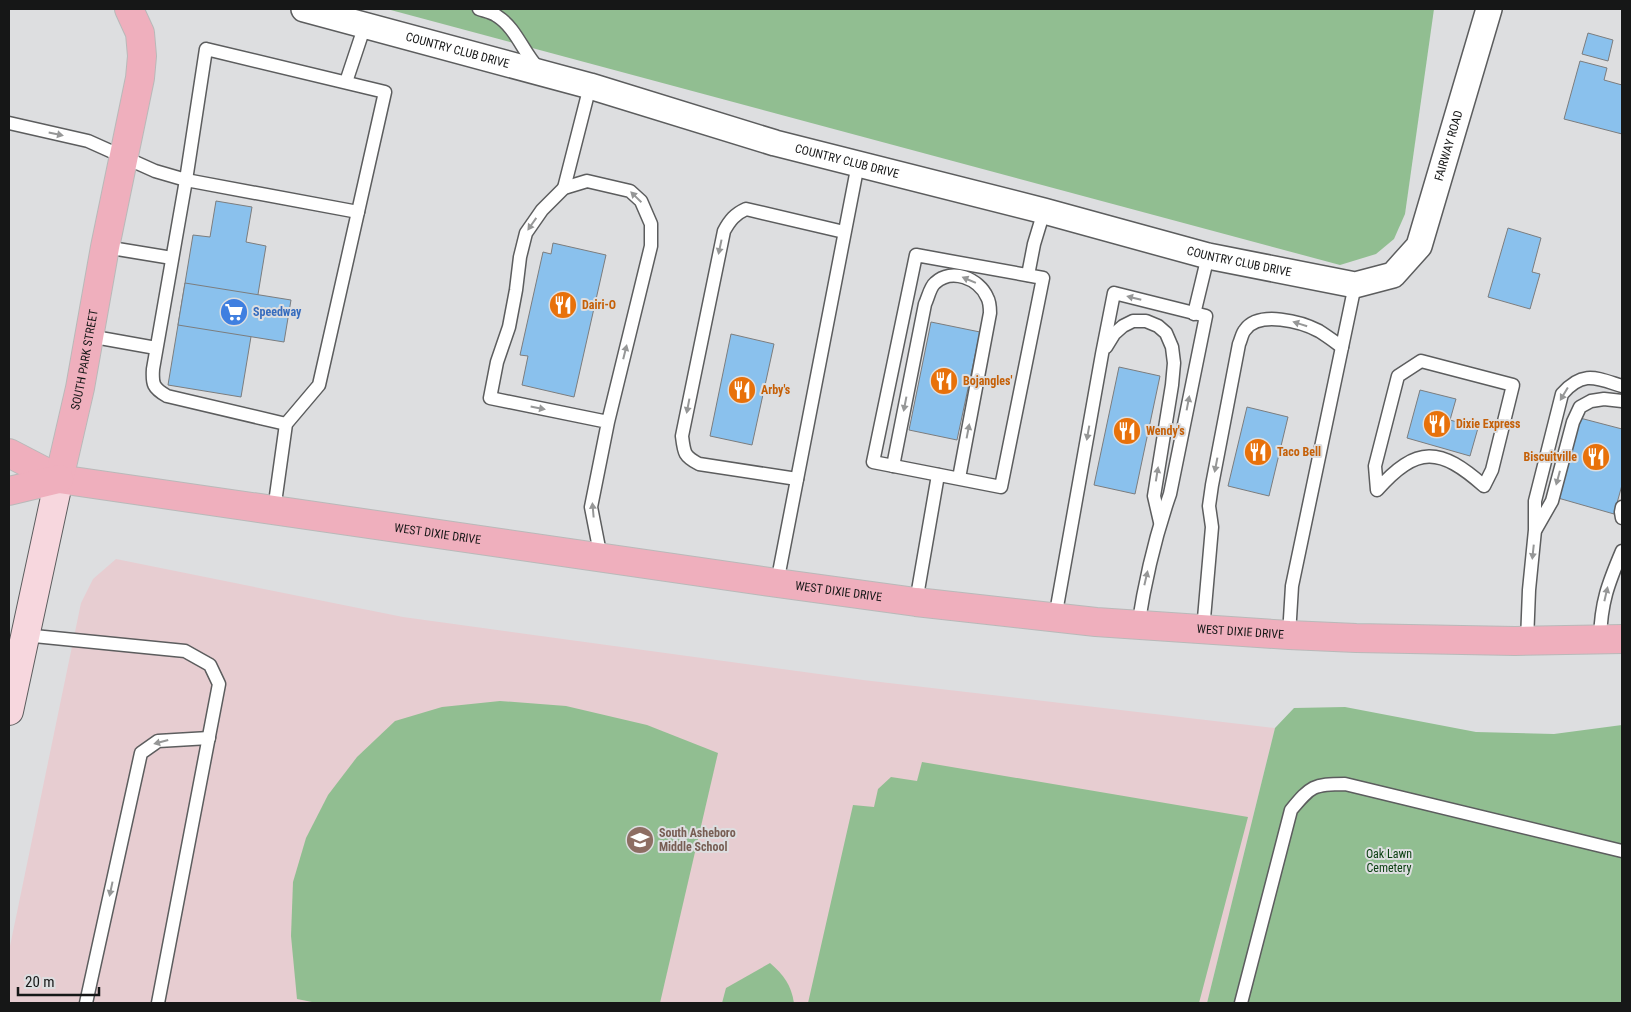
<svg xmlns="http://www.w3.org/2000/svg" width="1631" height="1012" font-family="'Roboto Condensed',sans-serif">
<rect width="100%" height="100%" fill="#dddee0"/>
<!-- education -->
<path fill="#e7cdd1" d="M116 559 403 617 863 680 1275 728 1207 1003H9V951L81 603 93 579Z"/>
<!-- green -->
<g fill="#91be91">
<path d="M387 9H1434L1405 214 1394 239 1376 254 1340 265Z"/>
<path d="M500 701 566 706 647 725 718 753 660 1003H317L297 999 291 936 293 882 306 838 328 795 357 757 395 721 442 707Z"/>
<path d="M1345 707 1476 732 1554 734 1622 725V1003H1207L1275 728 1294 708Z"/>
<path d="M922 762 1248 817 1199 1003H808L853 805 874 807 878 789 891 777 917 781Z"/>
<path d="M770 963C784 975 791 985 794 1003H722L726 988Z"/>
</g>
<!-- building -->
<g fill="#8ac1ed" stroke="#7c7d7e">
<path d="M1588 33 1613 40 1608 61 1582 54Z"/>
<path d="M1580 61 1607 68 1604 80 1622 85V134L1564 119Z"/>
<path d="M216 201 252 207 246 242 266 246 241 397 168 385 193 235 210 237Z"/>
<path d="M1508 228 1541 238 1532 272 1540 274 1530 309 1488 297Z"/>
<path d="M553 243 606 255 574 397 522 385 528 356 520 355 543 252 551 254Z"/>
<path d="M185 283 291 300 284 342 178 325Z"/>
<path d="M931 322 980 332 957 440 909 430Z"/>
<path d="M731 334 774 344 752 445 710 436Z"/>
<path d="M1119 367 1160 376 1135 494 1094 485Z"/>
<path d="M1420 390 1456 399 1450 420 1478 428 1470 456 1407 438Z"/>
<path d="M1247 407 1288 417 1269 496 1228 486Z"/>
<path d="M1580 418 1622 429V485L1614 514 1558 498Z"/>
</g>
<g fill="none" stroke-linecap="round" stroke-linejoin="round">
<defs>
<g id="service">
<path d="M479 9C485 11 492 12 497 16 516 28 523 52 538 68"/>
<path d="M346 82 365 25"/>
<path d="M9 123 88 141 155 171 186 180 206 49 385 92 319 385 286 424 274 510"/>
<path d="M564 188 590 86"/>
<path d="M105 247 172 258"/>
<path d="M916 255 1043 278 1001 487 873 462Z"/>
<path d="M1028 275 1034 244 1044 211"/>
<path d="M1194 314 1208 256"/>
<path d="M89 336 156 348"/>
<path d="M1106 347 1114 334 1123 326 1133 321H1146L1158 326 1166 333 1172 347 1174 363 1172 385 1154 496 1160 522"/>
<path d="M1421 361 1513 385 1492 470 1484 486C1440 447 1417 445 1377 490L1375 466 1398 376Z"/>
<path d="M286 424 167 396C153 388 152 384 153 369L186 180 358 212"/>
<path d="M893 466 925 304C928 298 930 287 935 283 952 267 979 279 987 297 990 302 990 307 990 313L959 478"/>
<path d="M797 479 699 464C684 456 684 453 682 436L724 231C730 220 735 214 746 209L844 232"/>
<path d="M1622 507 1621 512 1622 518"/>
<path d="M1536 529 1552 501 1573 422 1580 407 1591 401 1604 399 1622 401"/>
<path d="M601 558 591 507 608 422 651 246V224L641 201 630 191 587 181 564 188 542 210 526 233 520 257 516 290 509 327 497 362 490 398 608 422"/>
<path d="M777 583 858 164"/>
<path d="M916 602 938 475"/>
<path d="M1055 618 1102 354 1114 293 1206 316 1170 494C1155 537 1145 581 1138 626"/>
<path d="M1203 630 1212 527 1209 506 1212 485 1239 344C1241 340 1242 333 1245 330 1259 310 1302 322 1319 331 1327 336 1335 342 1342 347"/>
<path d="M24 635 185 651 210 665 219 684 158 1003"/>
<path d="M1289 635 1292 586 1355 285"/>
<path d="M1600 639C1601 602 1608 584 1622 551"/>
<path d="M1527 641 1529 590 1535 530V501L1562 394C1583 370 1596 378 1622 386"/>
<path d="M86 1003 141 753 158 741 209 738"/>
<path d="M1241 1003 1291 810C1311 786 1313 784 1345 784L1622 851"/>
</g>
<g id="minor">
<path id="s1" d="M304 9 590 86 775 143 1044 211 1208 256 1355 285 1393 275 1419 246 1489 9"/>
</g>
<path id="secondary" d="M9 711 59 479"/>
<g id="primary">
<path id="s2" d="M9 453 59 479 777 583 916 602 1096 622 1289 635 1356 638 1515 641 1622 639"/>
<path id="s3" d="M59 479 80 388 105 247 140 78 142 56 140 33 129 9"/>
<path d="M9 491 59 479"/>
</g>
</defs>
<!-- service casing -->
<use href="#service" stroke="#5c5d5e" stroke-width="15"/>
<!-- minor casing -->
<use href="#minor" stroke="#5c5d5e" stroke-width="28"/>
<!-- secondary casing -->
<use href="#secondary" stroke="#5c5d5e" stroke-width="30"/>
<!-- primary casing -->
<use href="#primary" stroke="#b9b9b9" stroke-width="30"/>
<!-- service -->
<use href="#service" stroke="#fff" stroke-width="12"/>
<!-- minor -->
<use href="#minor" stroke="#fff" stroke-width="25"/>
<!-- secondary -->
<use href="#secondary" stroke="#f7d7de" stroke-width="28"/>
<!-- primary -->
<use href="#primary" stroke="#efafbd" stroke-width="28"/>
</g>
<!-- one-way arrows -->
<defs><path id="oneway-solid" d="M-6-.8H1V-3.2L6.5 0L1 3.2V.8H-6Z" transform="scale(1.25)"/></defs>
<g fill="#969797">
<use href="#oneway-solid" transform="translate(56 134) rotate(12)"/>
<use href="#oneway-solid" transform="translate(636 197) rotate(-136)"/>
<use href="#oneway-solid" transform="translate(532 224) rotate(125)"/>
<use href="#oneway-solid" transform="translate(720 247) rotate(102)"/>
<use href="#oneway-solid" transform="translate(969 280) rotate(-157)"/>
<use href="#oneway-solid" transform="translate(1134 298) rotate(-166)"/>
<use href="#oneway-solid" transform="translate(1300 324) rotate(-163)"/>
<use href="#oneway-solid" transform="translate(625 352) rotate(-76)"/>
<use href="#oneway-solid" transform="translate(1564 394) rotate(121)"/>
<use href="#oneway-solid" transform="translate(1188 403) rotate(-79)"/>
<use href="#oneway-solid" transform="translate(905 404) rotate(101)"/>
<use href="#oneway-solid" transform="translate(688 406) rotate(101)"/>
<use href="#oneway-solid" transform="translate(538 408) rotate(11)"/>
<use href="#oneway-solid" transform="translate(968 431) rotate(-79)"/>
<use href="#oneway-solid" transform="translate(1088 433) rotate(100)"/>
<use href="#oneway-solid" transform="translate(1216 465) rotate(101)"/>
<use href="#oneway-solid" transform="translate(1157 474) rotate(-81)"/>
<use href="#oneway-solid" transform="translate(1558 478) rotate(105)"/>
<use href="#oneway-solid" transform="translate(593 510) rotate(-95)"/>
<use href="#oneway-solid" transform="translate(1533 552) rotate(96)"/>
<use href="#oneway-solid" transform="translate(1146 578) rotate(-77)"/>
<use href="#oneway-solid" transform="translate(1606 594) rotate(-77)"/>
<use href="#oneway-solid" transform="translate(161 742) rotate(165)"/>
<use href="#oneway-solid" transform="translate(111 889) rotate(102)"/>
</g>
<!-- icons -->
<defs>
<symbol id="restaurant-disc" viewBox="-11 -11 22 22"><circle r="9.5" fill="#e8710a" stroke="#dddee0"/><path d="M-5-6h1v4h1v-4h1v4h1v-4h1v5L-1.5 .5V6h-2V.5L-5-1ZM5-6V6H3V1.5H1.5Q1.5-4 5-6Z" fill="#fff"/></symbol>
<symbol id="supermarket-disc" viewBox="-11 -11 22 22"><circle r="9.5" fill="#3f7fe0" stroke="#dddee0"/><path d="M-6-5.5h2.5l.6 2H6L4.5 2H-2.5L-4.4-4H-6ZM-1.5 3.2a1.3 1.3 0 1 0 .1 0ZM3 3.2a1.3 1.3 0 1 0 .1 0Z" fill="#fff"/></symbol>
<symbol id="school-disc" viewBox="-11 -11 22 22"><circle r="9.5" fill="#8d6e63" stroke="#dddee0"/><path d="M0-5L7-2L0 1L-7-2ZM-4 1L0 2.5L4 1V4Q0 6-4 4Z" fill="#fff"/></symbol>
</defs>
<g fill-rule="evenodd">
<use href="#restaurant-disc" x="547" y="289" width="32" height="32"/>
<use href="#supermarket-disc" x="218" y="296" width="32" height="32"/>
<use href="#restaurant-disc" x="928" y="365" width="32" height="32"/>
<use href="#restaurant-disc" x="726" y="374" width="32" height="32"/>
<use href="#restaurant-disc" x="1421" y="408" width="32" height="32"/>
<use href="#restaurant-disc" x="1111" y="415" width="32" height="32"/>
<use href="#restaurant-disc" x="1242" y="436" width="32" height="32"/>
<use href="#restaurant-disc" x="1580" y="441" width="32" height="32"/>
<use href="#school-disc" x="624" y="824" width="32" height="32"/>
</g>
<g text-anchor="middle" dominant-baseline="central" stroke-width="4" stroke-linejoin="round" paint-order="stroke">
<!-- street labels -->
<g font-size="12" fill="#161717" stroke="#dddee0">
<text stroke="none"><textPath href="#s1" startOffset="159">COUNTRY CLUB DRIVE</textPath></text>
<text stroke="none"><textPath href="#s1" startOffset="1270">FAIRWAY ROAD</textPath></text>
<text stroke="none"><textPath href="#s1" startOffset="564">COUNTRY CLUB DRIVE</textPath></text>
<text stroke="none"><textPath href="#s1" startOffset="969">COUNTRY CLUB DRIVE</textPath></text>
<text stroke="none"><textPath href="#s3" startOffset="122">SOUTH PARK STREET</textPath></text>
<text stroke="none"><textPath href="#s2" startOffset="439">WEST DIXIE DRIVE</textPath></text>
<text stroke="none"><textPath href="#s2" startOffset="844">WEST DIXIE DRIVE</textPath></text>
<text stroke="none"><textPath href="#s2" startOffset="1248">WEST DIXIE DRIVE</textPath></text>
</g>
<!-- food labels -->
<g font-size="12" font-weight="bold" fill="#c56008" stroke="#dddee0" text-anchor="start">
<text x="582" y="305">Dairi-O</text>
<text x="963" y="381">Bojangles'</text>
<text x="761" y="390">Arby's</text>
<text x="1456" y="424">Dixie Express</text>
<text x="1146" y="431">Wendy's</text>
<text x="1277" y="452">Taco Bell</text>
<text x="1577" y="457" text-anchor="end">Biscuitville</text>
</g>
<!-- shop labels -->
<g font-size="12" font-weight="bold" fill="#366cbe" stroke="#dddee0" text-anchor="start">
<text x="253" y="312">Speedway</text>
</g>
<!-- education labels -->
<g font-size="12" font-weight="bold" fill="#785e54" stroke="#dddee0" text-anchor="start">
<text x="659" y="833">South Asheboro<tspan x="659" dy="14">Middle School</tspan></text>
</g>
<!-- park labels -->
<g font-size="12" fill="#0d4113" stroke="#dddee0">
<text x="1389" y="854">Oak Lawn<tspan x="1389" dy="14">Cemetery</tspan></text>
</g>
</g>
<!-- border -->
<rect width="1631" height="1012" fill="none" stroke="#161717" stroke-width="20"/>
<!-- scale -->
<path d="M18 987v8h81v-8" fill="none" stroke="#161717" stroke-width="2.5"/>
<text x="25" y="987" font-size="15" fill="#161717" stroke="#dddee0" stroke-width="4" paint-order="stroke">20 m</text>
</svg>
